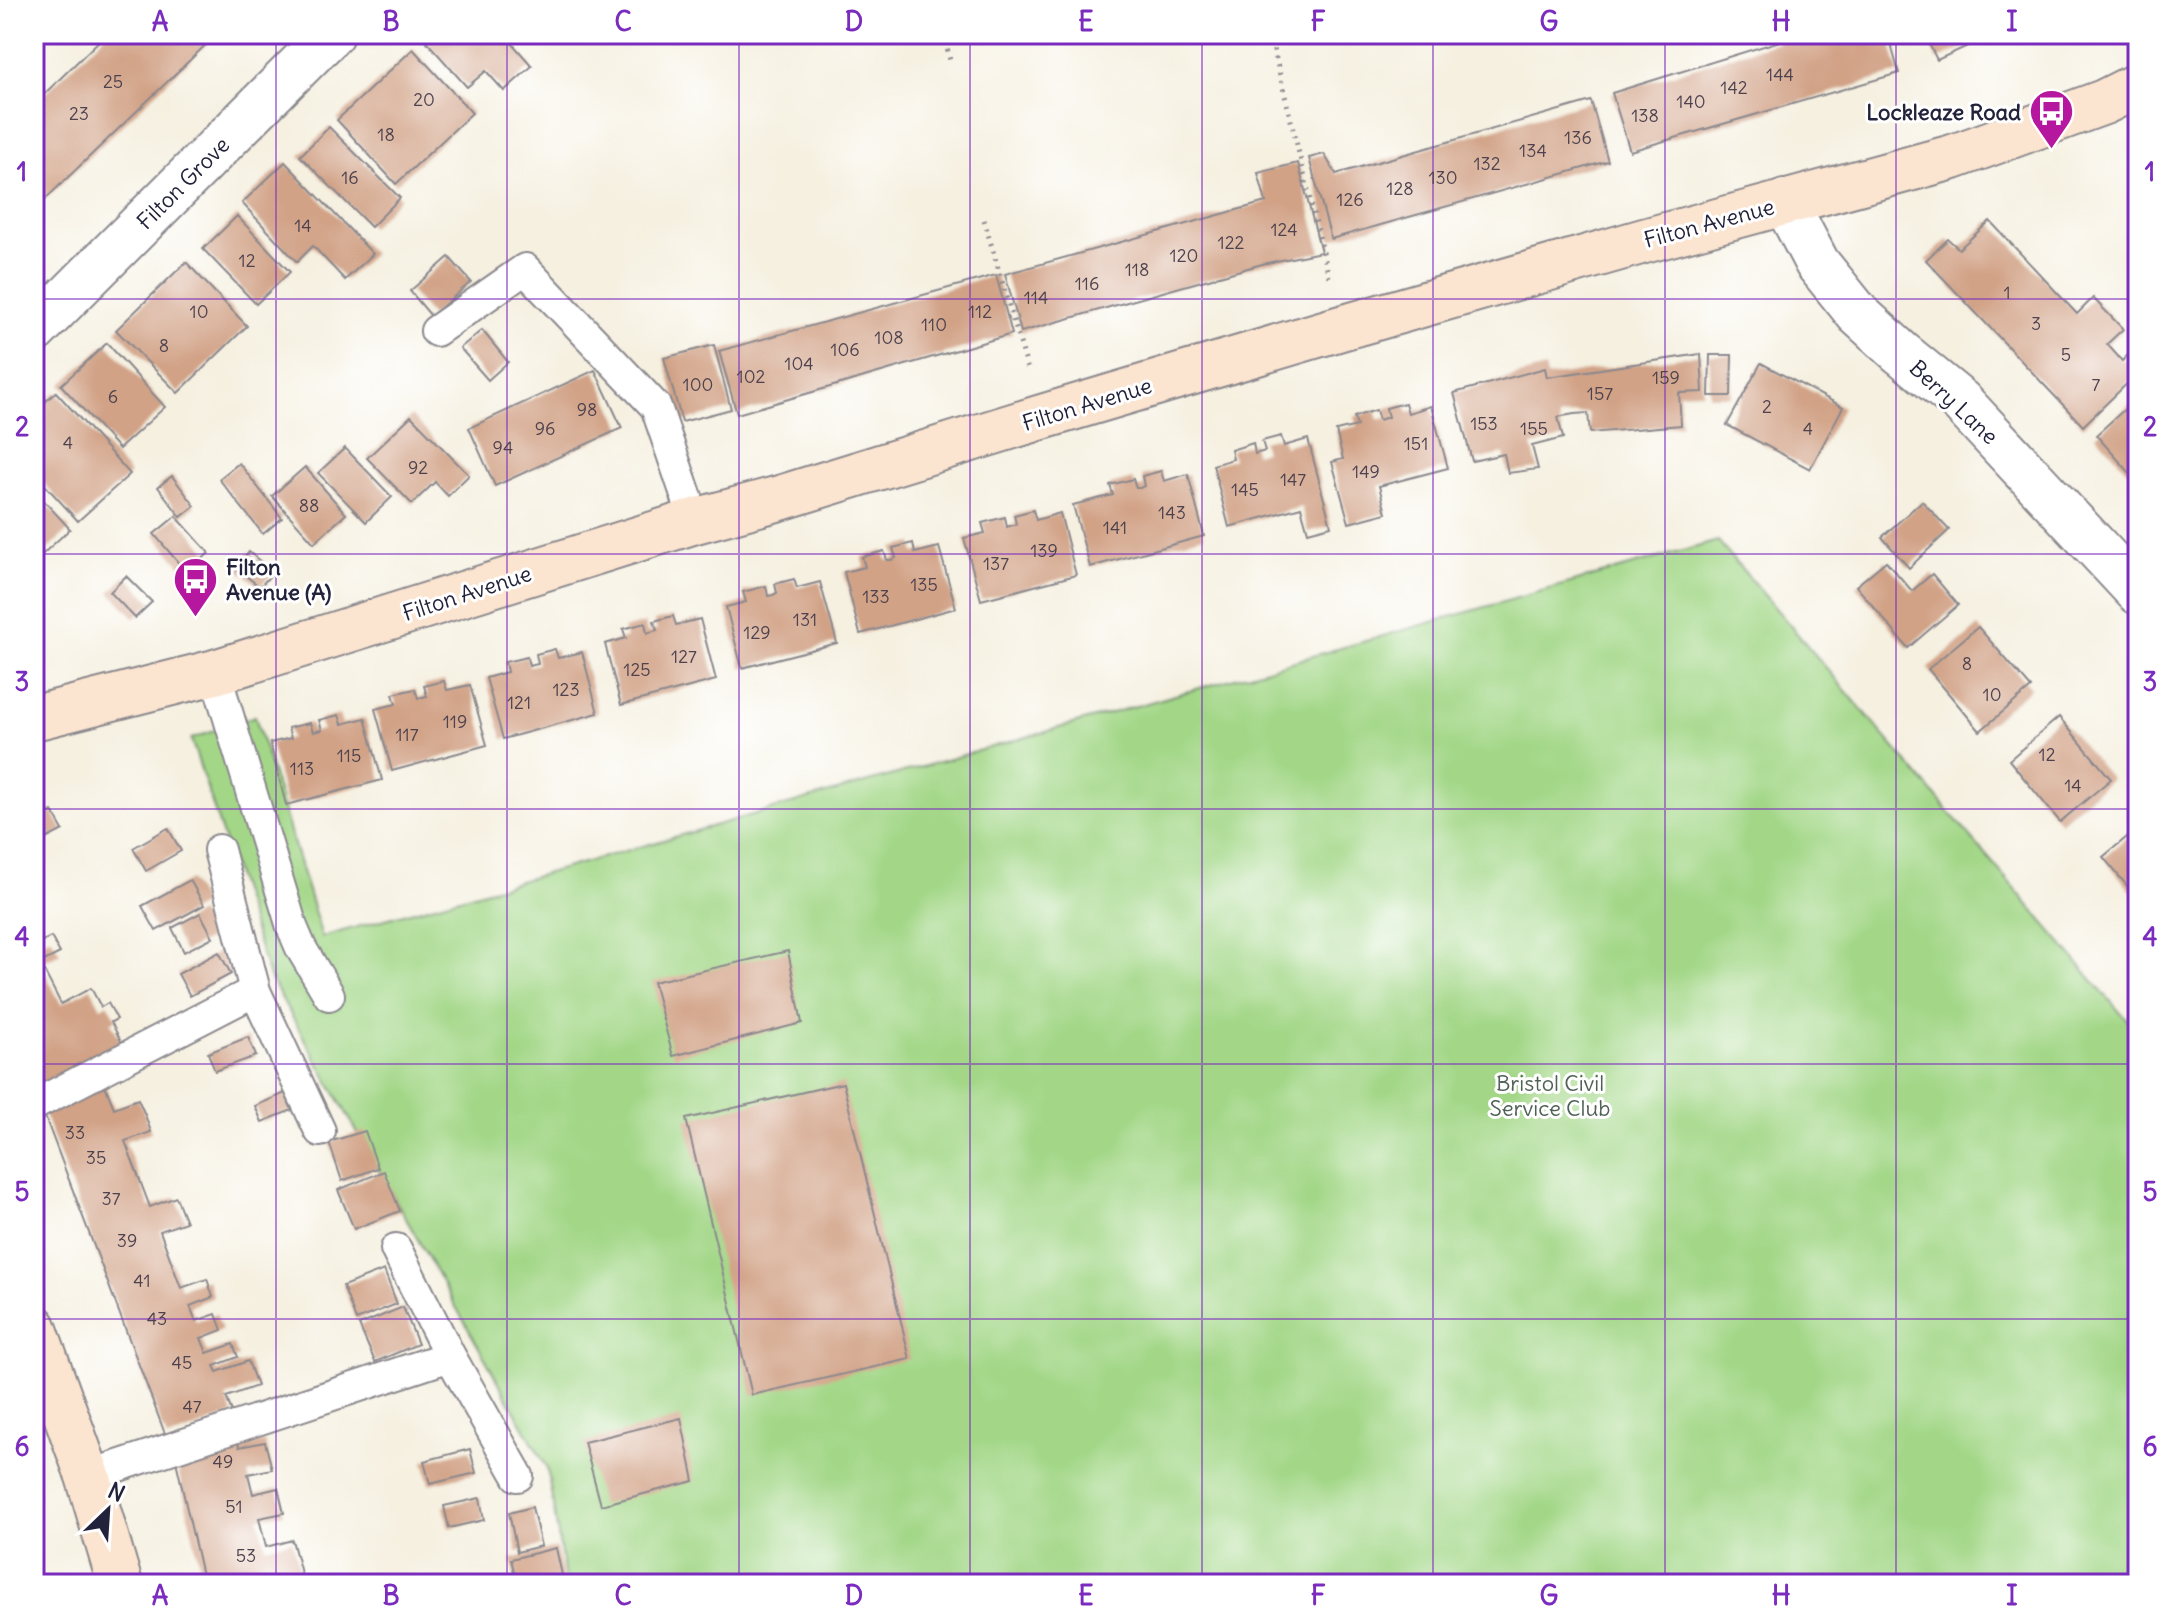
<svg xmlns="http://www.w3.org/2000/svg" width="2172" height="1618" font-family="Delius,sans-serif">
<rect width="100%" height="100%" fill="#fff"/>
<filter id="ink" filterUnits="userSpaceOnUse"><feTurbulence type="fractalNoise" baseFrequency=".0125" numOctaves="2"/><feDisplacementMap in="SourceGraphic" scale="16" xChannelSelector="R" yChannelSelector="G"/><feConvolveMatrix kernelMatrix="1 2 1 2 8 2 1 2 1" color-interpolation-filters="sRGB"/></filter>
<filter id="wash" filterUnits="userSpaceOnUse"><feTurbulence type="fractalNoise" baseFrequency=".006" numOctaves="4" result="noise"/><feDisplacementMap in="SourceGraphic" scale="32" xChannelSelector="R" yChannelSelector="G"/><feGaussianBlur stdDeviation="1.8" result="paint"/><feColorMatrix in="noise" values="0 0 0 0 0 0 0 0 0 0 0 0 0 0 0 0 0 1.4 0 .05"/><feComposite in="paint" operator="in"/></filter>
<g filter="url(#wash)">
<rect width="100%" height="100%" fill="#f5f0e0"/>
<!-- green -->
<path fill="#a3d787" stroke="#627c61" stroke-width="2" d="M1718 541 2138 1033V1584H566L547 1468 269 976 191 739 255 716 322 937Z"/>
<g id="blocks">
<!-- building -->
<g fill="#d1a286">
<path d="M106 34H217L34 210V104Z"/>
<path d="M420 34H504L532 66 504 91 486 71 467 87Z"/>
<path d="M1803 34H1888L1899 73 1630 151 1612 93Z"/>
<path d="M1924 34H1994L1937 60Z"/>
<path d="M413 49 472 113 396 184 337 120Z"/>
<path d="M1591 101 1608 161 1331 239 1309 158 1324 154 1336 174Z"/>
<path d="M329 127 400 198 371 227 300 156Z"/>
<path d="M285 162 373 254 345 280 313 246 297 262 242 203Z"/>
<path d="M1298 163 1321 252 1262 264 1021 332 1005 274 1266 202 1258 173Z"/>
<path d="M237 216 290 272 256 304 203 249Z"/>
<path d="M1990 221 2077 314 2093 298 2123 329 2107 344 2122 361 2138 345V373L2083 426 1926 260 1948 239 1959 249Z"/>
<path d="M449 257 471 282 431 316 410 291Z"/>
<path d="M186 262 247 326 178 393 116 330Z"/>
<path d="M996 275 1012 334 737 414 719 351Z"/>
<path d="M482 330 508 362 488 380 460 348Z"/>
<path d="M107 343 165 407 119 449 61 385Z"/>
<path d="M714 345 731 409 682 422 664 358Z"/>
<path d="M1701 354 1703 392 1679 393 1681 425 1590 433 1588 413 1574 414 1558 417 1563 438 1532 446 1538 469 1508 473 1504 454 1472 461 1454 393 1545 368 1547 377Z"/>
<path d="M1710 355H1732L1731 396H1709Z"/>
<path d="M1761 363 1843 407 1810 469 1727 425Z"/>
<path d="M595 370 622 428 495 486 469 428Z"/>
<path d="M56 392 130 474 78 521 34 473V412Z"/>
<path d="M2138 397V482L2096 435Z"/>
<path d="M1405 403 1408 413 1431 406 1448 468 1379 486 1386 513 1349 523 1332 462 1343 459 1336 431 1357 426 1354 417 1376 410 1379 420 1388 417 1386 408Z"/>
<path d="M411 416 469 475 448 496 435 482 412 504 367 458Z"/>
<path d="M1281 436 1284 446 1308 439 1331 526 1308 532 1301 507 1229 527 1213 465 1233 459 1231 450 1253 443 1255 454 1265 451 1262 441Z"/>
<path d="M345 448 392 497 366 522 318 473Z"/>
<path d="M239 463 282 518 263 534 219 479Z"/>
<path d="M305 467 346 514 314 543 272 496Z"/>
<path d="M1161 471 1164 481 1188 474 1204 536 1090 567 1073 505 1113 495 1110 485 1133 479 1136 488H1140L1144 486 1142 476Z"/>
<path d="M172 476 195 506 181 517 158 487Z"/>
<path d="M34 490 70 529 34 562Z"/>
<path d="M1922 501 1949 530 1909 568 1882 537Z"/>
<path d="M1033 510 1036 520 1060 513 1076 575 981 600 964 538 985 533 982 523 1005 517 1007 527 1016 524 1014 515Z"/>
<path d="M176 516 209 553 187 573 154 534Z"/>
<path d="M913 543 915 553 939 547 956 608 860 634 844 572 865 567 862 557 884 551 887 560H891L896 558 893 548Z"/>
<path d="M249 552 273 572 260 587 236 568Z"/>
<path d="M1886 561 1912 591 1932 574 1958 605 1908 648 1856 586Z"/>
<path d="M126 576 152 602 135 618 110 592Z"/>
<path d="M794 579 797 588 820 582 837 643 742 668 726 607 746 602 743 592 766 586 768 596 773 595 777 593 775 584Z"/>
<path d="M673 616 676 625 700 619 716 680 621 705 605 644 626 638 623 629 645 623 647 633 657 630 654 621Z"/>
<path d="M1978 627 2031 688 1980 731 1928 669Z"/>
<path d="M555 649 558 658 582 652 598 713 503 739 486 678 507 672 505 662 527 657 529 666 538 664 536 654Z"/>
<path d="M444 681 447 690 470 685 487 745 392 771 375 709 396 704 393 694 415 689 418 698 427 696 424 686Z"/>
<path d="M339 715 342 724 365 718 382 780 286 805 270 743 291 738 288 728 310 723 313 732 322 730 319 720Z"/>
<path d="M2059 717 2111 779 2060 822 2009 760Z"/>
<path d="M52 811 63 830 34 845V821Z"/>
<path d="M168 828 181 851 146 871 133 848Z"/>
<path d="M2138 828V899L2103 857Z"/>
<path d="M190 880 204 905 156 931 142 906Z"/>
<path d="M200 913 213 937 184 952 172 928Z"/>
<path d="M51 937 60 953 40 963 61 1004 91 988 101 1007 108 1003 117 1019 111 1022 122 1043 34 1089V945Z"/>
<path d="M788 951 802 1023 673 1056 653 982Z"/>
<path d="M219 952 231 974 190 996 178 974Z"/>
<path d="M248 1037 256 1056 215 1071 208 1053Z"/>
<path d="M104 1083 114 1108 138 1099 145 1115 151 1132 125 1141 150 1207 176 1197 186 1222 160 1231 181 1288 207 1279 213 1297 190 1306 196 1321 216 1314 222 1330 201 1338 207 1353 233 1344 238 1357 214 1366 217 1372 248 1361 257 1386 226 1397 233 1414 167 1439 41 1106Z"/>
<path d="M843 1083 910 1359 752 1395 686 1119Z"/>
<path d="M285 1093 292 1110 262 1122 255 1106Z"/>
<path d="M365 1131 378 1168 342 1181 329 1142Z"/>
<path d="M384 1171 400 1211 354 1229 338 1190Z"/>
<path d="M384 1270 397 1304 356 1320 343 1286Z"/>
<path d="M403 1307 418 1344 375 1362 359 1325Z"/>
<path d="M681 1418 694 1481 601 1505 584 1442Z"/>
<path d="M237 1438 239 1447 265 1442 272 1469 248 1474 253 1494 278 1488 284 1513 259 1518 266 1547 292 1540 304 1584H204L174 1452Z"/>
<path d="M470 1449 476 1473 430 1484 424 1461Z"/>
<path d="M480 1498 484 1520 449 1528 444 1506Z"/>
<path d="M532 1507 541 1546 517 1552 509 1513Z"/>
<path d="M556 1548 564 1584H517L511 1559Z"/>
</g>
</g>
</g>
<g filter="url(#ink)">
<use href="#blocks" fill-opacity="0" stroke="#8c898e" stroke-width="2"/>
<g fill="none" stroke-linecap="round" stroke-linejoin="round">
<defs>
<g id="lane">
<path d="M436 331 525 269 656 407 695 521"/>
<path d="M215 672 292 927 301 948 329 995"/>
<path d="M219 850 255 991 320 1131"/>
<path d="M34 1105 255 991"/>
<path d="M396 1249 450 1356 518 1476"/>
<path d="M88 1476 450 1356"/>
</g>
<g id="street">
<path d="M1785 202 1817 263 1858 314 1900 352 1960 401 2138 592"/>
<path d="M34 331 331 34"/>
</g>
<g id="secondary">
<path d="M34 718 215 672 695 521 780 498 1042 417 1341 328 1644 241 1953 157 2104 102 2138 85"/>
<path d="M34 1327 88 1476 120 1584"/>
</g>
</defs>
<!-- lane casing -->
<use href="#lane" stroke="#8c898e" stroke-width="34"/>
<!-- street casing -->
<use href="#street" stroke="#8c898e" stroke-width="48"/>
<!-- secondary casing -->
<use href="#secondary" stroke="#8c898e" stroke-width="48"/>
<!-- path -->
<g stroke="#8c898e" stroke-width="5" stroke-dasharray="2 6" stroke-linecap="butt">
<path d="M944 34 951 65"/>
<path d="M1270 34 1330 281"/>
<path d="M984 220 1028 370"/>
</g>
<!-- lane -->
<use href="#lane" stroke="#fff" stroke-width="30"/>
<!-- street -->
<use href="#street" stroke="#fff" stroke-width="44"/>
<!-- secondary -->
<use href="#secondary" stroke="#fce5d0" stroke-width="44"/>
</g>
</g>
<!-- grid -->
<path fill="none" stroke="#7b2cbf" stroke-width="2" stroke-opacity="0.55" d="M276 34V1584M507 34V1584M739 34V1584M970 34V1584M1202 34V1584M1433 34V1584M1665 34V1584M1896 34V1584M34 299H2138M34 554H2138M34 809H2138M34 1064H2138M34 1319H2138"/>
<!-- icons -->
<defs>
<symbol id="bus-pin" viewBox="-11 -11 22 30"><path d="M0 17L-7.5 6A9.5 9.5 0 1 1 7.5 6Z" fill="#b5179e" stroke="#fff"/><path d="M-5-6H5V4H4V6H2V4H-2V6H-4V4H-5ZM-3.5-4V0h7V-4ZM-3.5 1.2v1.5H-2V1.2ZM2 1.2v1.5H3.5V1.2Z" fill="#fff"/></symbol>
</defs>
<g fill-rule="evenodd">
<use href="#bus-pin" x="2026" y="86" width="51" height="69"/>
<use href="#bus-pin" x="170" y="554" width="51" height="69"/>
</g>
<g text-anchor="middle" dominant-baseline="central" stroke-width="6" stroke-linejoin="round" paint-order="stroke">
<!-- number labels -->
<g font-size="18" fill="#4e424e">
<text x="1780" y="74">144</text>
<text x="113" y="81">25</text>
<text x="1734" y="87">142</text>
<text x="424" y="99">20</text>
<text x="1691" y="101">140</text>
<text x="79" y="113">23</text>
<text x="1645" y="115">138</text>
<text x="386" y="134">18</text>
<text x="1578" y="137">136</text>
<text x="1533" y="150">134</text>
<text x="1487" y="163">132</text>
<text x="350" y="177">16</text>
<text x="1443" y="177">130</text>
<text x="1400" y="188">128</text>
<text x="1350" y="199">126</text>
<text x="303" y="225">14</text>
<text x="1284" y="229">124</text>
<text x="1231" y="242">122</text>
<text x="1184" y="255">120</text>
<text x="247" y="260">12</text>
<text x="1137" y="269">118</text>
<text x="1087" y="283">116</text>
<text x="2007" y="292">1</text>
<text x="1036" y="297">114</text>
<text x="199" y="311">10</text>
<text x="980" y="311">112</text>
<text x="2036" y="323">3</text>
<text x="934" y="324">110</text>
<text x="889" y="337">108</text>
<text x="164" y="345">8</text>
<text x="845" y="349">106</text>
<text x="2066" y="354">5</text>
<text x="799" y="363">104</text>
<text x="751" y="376">102</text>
<text x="1666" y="377">159</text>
<text x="698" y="384">100</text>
<text x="2096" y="384">7</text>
<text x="1600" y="393">157</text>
<text x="113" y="396">6</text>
<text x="1767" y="406">2</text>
<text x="587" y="409">98</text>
<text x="1484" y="423">153</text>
<text x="545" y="428">96</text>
<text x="1534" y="428">155</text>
<text x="1808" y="428">4</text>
<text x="68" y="442">4</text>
<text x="1416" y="443">151</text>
<text x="503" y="447">94</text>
<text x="418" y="467">92</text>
<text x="1366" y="471">149</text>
<text x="1293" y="479">147</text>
<text x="1245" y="489">145</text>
<text x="309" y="505">88</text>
<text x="1172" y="512">143</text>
<text x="1115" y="527">141</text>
<text x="1044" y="550">139</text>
<text x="996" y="563">137</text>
<text x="924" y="584">135</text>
<text x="876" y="596">133</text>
<text x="805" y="619">131</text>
<text x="757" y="632">129</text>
<text x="684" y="656">127</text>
<text x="1967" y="663">8</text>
<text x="637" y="669">125</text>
<text x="566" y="689">123</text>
<text x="1992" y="694">10</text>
<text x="519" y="702">121</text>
<text x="455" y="721">119</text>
<text x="407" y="734">117</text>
<text x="2047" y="754">12</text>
<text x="349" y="755">115</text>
<text x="302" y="768">113</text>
<text x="2073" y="785">14</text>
<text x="75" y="1132">33</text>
<text x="96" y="1157">35</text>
<text x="111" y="1198">37</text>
<text x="127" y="1240">39</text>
<text x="142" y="1280">41</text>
<text x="157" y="1318">43</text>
<text x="182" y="1362">45</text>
<text x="192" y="1406">47</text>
<text x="223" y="1461">49</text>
<text x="234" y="1506">51</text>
<text x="246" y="1555">53</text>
</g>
<!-- poi labels -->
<g font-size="22" font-weight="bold" fill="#22223b" stroke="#fff" text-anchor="end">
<text x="2021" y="112">Lockleaze Road</text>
<text x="226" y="567" text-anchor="start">Filton<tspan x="226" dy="25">Avenue (A)</tspan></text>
</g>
<!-- street labels -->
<g font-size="22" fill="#22223b" stroke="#fff">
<text transform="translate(183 183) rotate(-45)">Filton Grove</text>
<text transform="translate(1709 223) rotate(-15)">Filton Avenue</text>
<text transform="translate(1954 402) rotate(43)">Berry Lane</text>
<text transform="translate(1087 404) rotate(-17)">Filton Avenue</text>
<text transform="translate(467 593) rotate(-18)">Filton Avenue</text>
</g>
<!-- park labels -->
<g font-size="22" fill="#4f6156" stroke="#fff">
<text x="1550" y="1083">Bristol Civil<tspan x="1550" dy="25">Service Club</tspan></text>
</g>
</g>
<!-- margin -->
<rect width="2172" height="1618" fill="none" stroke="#fff" stroke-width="88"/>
<!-- north arrow -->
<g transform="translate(108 1510) rotate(25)" stroke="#ffffff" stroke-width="6" paint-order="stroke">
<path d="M0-6L14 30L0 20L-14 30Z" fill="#22223b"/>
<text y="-12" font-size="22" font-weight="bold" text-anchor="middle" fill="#22223b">N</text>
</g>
<rect x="44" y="44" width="2084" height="1530" fill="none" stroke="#7b2cbf" stroke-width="3"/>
<g font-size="26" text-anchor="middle" font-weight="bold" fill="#7b2cbf">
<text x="160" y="31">A</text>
<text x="391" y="31">B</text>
<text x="623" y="31">C</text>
<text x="854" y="31">D</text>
<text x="1086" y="31">E</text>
<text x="1318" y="31">F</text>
<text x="1549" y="31">G</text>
<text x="1781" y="31">H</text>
<text x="2012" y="31">I</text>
<text x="22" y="181">1</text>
<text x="2150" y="181">1</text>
<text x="22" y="436">2</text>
<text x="2150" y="436">2</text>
<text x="22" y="691">3</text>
<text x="2150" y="691">3</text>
<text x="22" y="946">4</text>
<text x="2150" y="946">4</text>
<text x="22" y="1201">5</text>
<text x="2150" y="1201">5</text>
<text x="22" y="1456">6</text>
<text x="2150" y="1456">6</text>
<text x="160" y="1605">A</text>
<text x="391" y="1605">B</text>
<text x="623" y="1605">C</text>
<text x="854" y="1605">D</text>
<text x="1086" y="1605">E</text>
<text x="1318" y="1605">F</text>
<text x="1549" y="1605">G</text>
<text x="1781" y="1605">H</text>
<text x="2012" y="1605">I</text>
</g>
</svg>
